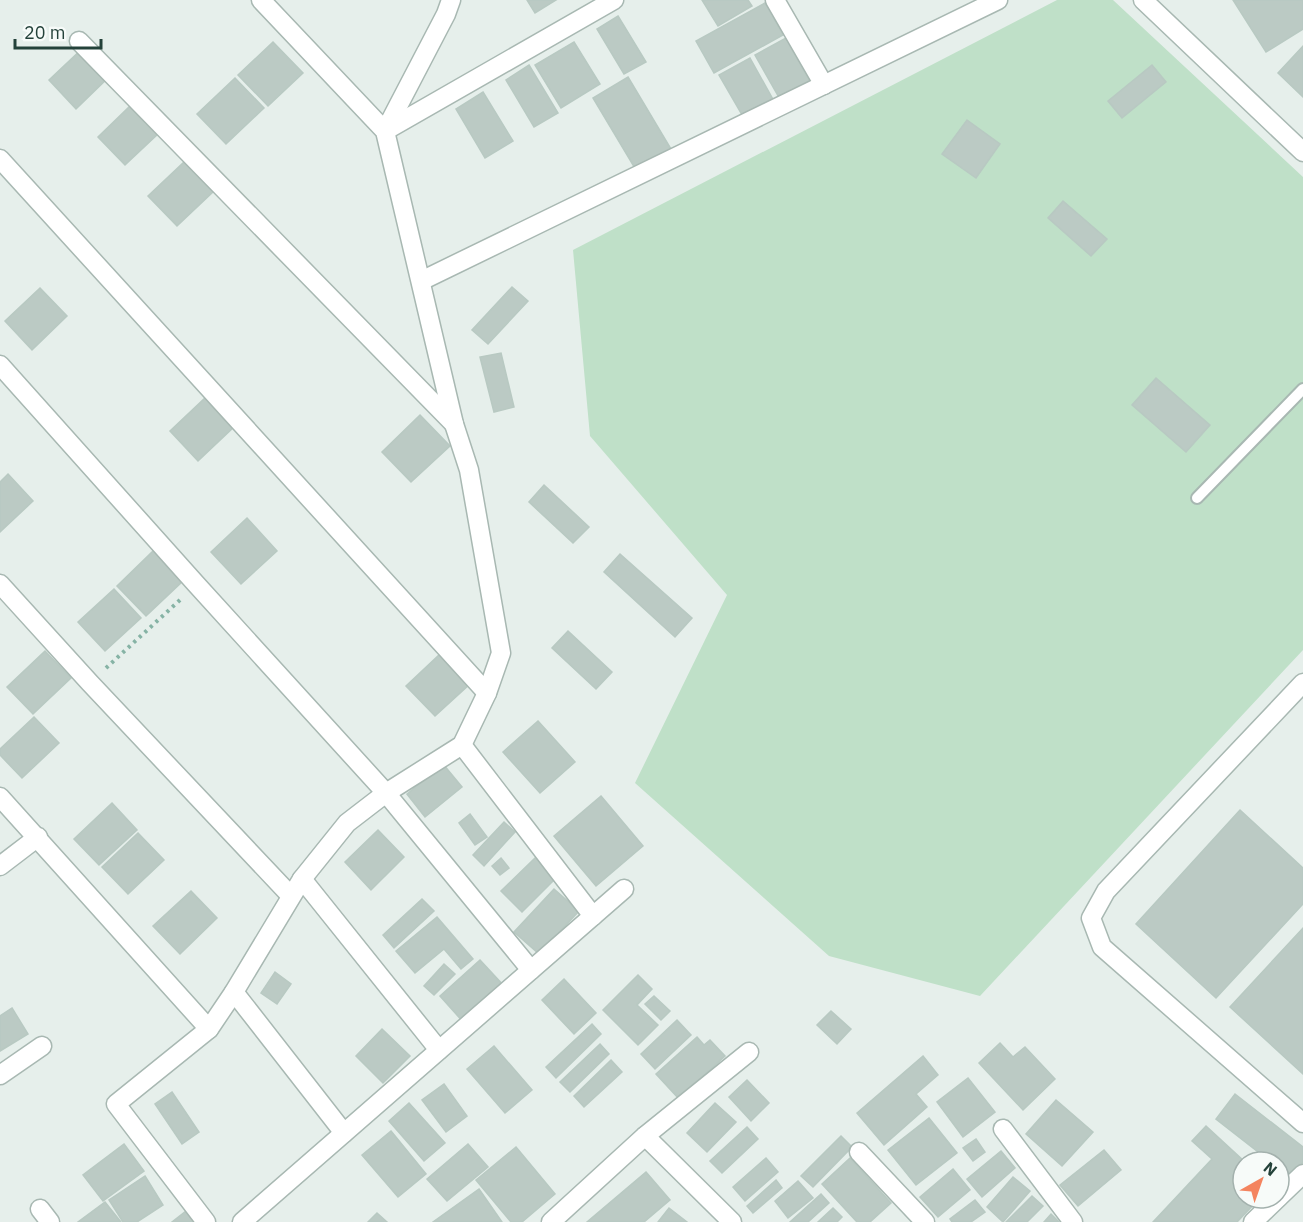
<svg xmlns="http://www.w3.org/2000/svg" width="1303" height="1222" font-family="'IBM Plex Sans',sans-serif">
<rect width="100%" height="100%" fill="#e6efeb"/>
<!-- green -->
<path fill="#bfe0c8" d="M1057 0H1113L1303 177V650L980 996 829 956 635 783 727 595 590 436 573 250Z"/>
<!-- building -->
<g fill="#bbcac4" stroke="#b8c9c2" stroke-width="1.5">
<path d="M527 0H556L535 13Z"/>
<path d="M702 0H748L752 6 718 26Z"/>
<path d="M1233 0H1303V29L1266 52Z"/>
<path d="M765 3 783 35 714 73 696 41Z"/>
<path d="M618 16 646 62 624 74 597 29Z"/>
<path d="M786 38 811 84 781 101 755 55Z"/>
<path d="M273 42 303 73 268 106 238 75Z"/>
<path d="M574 42 600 84 561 108 535 65Z"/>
<path d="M85 46 112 74 76 109 49 80Z"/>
<path d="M1303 46V97L1278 73Z"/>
<path d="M750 58 775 103 745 120 719 75Z"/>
<path d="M529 65 558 113 534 127 506 80Z"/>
<path d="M1152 65 1166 82 1122 118 1108 101Z"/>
<path d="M628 77 671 149 636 170 593 98Z"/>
<path d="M235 78 264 108 226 144 197 114Z"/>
<path d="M483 92 513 141 485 158 456 109Z"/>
<path d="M132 104 159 133 125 165 98 137Z"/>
<path d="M967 120 1000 144 976 178 942 154Z"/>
<path d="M185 161 214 191 177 226 148 196Z"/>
<path d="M1063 201 1107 239 1091 256 1048 218Z"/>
<path d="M512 287 528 301 488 344 472 330Z"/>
<path d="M40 288 67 316 32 350 5 321Z"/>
<path d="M501 353 514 407 494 412 480 357Z"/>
<path d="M1156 378 1210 425 1186 452 1132 405Z"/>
<path d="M207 396 235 426 198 461 170 431Z"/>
<path d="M420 415 450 446 411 482 382 452Z"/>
<path d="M8 474 33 501 0 532V482Z"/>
<path d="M544 485 589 527 573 543 529 502Z"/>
<path d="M247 518 277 551 241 584 211 552Z"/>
<path d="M154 550 183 581 146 616 117 586Z"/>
<path d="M620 554 692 618 675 637 604 572Z"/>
<path d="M114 589 141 618 105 651 78 622Z"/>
<path d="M568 631 612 672 596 689 552 648Z"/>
<path d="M45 651 71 678 33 714 7 687Z"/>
<path d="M441 653 470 684 435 716 406 686Z"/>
<path d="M34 717 59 743 22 778 0 755V749Z"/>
<path d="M538 721 575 762 540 793 503 752Z"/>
<path d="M443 764 462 787 425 817 407 794Z"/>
<path d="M601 796 643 846 596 886 554 836Z"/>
<path d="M112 803 137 830 99 865 74 839Z"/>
<path d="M1240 810 1303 868V904L1216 998 1136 924Z"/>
<path d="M470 814 487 837 475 845 459 823Z"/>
<path d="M504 822 515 832 484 866 473 855Z"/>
<path d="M378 830 404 857 371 890 345 862Z"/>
<path d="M138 833 164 860 128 894 102 867Z"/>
<path d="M536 857 556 878 522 912 501 891Z"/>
<path d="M501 858 509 868 500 875 492 866Z"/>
<path d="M554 889 579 911 539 954 514 932Z"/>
<path d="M191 891 217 918 180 954 153 926Z"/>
<path d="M422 899 434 911 394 948 383 935Z"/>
<path d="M437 917 473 959 461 969 444 949 415 973 396 951Z"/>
<path d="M1303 928V1074L1230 1007Z"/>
<path d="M480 960 505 987 465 1024 440 996Z"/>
<path d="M444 964 455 974 434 995 424 986Z"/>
<path d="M275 972 291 984 277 1004 261 993Z"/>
<path d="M638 975 652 989 637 1005 658 1025 638 1045 603 1010Z"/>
<path d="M564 979 596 1013 574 1034 542 1000Z"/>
<path d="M654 996 670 1011 661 1020 645 1004Z"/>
<path d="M12 1008 28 1034 0 1051V1016Z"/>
<path d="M831 1011 851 1029 837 1044 817 1025Z"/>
<path d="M677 1020 691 1035 655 1069 641 1054Z"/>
<path d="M592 1024 601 1034 556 1078 546 1067Z"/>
<path d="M382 1029 410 1056 383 1083 356 1056Z"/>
<path d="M697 1037 704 1045 710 1040 725 1056 679 1099 656 1074Z"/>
<path d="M1000 1043 1013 1057 1025 1047 1055 1079 1023 1110 979 1063Z"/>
<path d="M600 1044 609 1054 570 1092 560 1082Z"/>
<path d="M494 1046 532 1090 505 1113 467 1069Z"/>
<path d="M923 1056 938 1075 916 1094 927 1107 884 1145 857 1113Z"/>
<path d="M611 1060 622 1072 584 1107 574 1096Z"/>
<path d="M968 1078 995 1112 963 1137 937 1102Z"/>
<path d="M747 1080 769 1103 751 1121 729 1097Z"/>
<path d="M444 1084 467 1116 446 1132 422 1100Z"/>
<path d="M172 1092 199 1132 182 1144 155 1104Z"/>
<path d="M1235 1094 1303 1147V1162L1291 1177 1279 1168V1162H1271L1216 1119Z"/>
<path d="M1056 1100 1093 1132 1062 1166 1026 1134Z"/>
<path d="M409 1103 445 1143 424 1161 389 1121Z"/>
<path d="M715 1103 736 1122 707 1152 687 1133Z"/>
<path d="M929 1118 957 1153 916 1185 888 1150Z"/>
<path d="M1206 1126 1245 1162H1243V1198H1260L1237 1222H1153L1212 1159 1192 1141Z"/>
<path d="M747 1127 758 1139 722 1173 710 1161Z"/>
<path d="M391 1131 426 1174 398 1197 362 1155Z"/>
<path d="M841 1136 852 1147 813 1187 801 1176Z"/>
<path d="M976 1139 985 1152 973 1161 963 1148Z"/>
<path d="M124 1144 144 1171 103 1201 83 1175Z"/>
<path d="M468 1144 488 1167 447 1201 427 1179Z"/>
<path d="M516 1147 555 1194 522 1222H511L476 1180Z"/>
<path d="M1104 1150 1121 1170 1078 1206 1060 1185Z"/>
<path d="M1001 1151 1015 1168 982 1197 967 1179Z"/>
<path d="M766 1158 778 1172 745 1201 733 1187Z"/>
<path d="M850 1158 891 1203 870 1222H857L822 1184Z"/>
<path d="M953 1169 970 1190 938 1217 920 1197Z"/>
<path d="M646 1172 670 1200 644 1222H587Z"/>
<path d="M145 1176 163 1205 137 1222H123L109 1200Z"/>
<path d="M1013 1177 1030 1191 1003 1222 987 1207Z"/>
<path d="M776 1180 782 1188 753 1213 747 1206Z"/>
<path d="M798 1181 813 1198 788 1218 775 1201Z"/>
<path d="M479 1189 502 1222H433Z"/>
<path d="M821 1194 829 1203 808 1222H790Z"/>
<path d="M1032 1196 1043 1206 1027 1222H1006Z"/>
<path d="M975 1200 985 1212 971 1222H952L950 1219Z"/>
<path d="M105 1202 121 1222H78Z"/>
<path d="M669 1208 687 1222H658Z"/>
<path d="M833 1208 842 1217 837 1222H818Z"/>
<path d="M186 1211 195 1222H172Z"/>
<path d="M377 1213 387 1222H368Z"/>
<path d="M1051 1214 1059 1222H1044Z"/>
</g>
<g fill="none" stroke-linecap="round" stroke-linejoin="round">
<defs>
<path id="lane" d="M1197 498 1303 389"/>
<g id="street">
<path d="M775 0 824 85"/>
<path d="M1143 0 1303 152"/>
<path d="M79 41 454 424"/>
<path d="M385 131 614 0"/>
<path d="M385 131 446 14 451 0"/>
<path d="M0 159 487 693"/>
<path d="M421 281 998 0"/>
<path d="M0 365 196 584 386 793 531 970"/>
<path d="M0 584 90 683 291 896"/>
<path d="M1303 683 1106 891 1091 918 1102 947 1303 1123"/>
<path d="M462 745 593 916"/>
<path d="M0 797 209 1029"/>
<path d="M0 866 38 837"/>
<path d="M302 879 439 1050"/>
<path d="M234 992 344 1133"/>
<path d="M0 1075 42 1046"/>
<path d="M1003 1129 1073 1222"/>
<path d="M645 1136 732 1222"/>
<path d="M859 1152 925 1222"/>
<path d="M1279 1197 1303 1174"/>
<path d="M40 1209 50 1222"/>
<path d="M206 1222 116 1104 209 1029 234 992 302 879 347 823 386 793 462 745 487 693 501 653 469 470 454 424 385 131 261 0"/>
<path d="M242 1222 624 889"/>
<path d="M551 1222 645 1136 749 1052"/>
<path d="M1253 1222 1278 1198"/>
</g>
</defs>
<!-- lane casing -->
<use href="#lane" stroke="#a8b8b2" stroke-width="14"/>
<!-- street casing -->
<use href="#street" stroke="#a8b8b2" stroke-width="21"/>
<!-- path -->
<path stroke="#86b3a5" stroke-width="4" stroke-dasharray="3 4.5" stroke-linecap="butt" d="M106 668 180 600"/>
<!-- lane -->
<use href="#lane" stroke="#fff" stroke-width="10"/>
<!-- street -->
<use href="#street" stroke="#fff" stroke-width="18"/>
</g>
<!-- north arrow -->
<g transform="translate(1261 1180) rotate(40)"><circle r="28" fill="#f7fbf9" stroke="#a3b1ad" stroke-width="1.5"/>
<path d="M0-4.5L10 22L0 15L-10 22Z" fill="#f4845f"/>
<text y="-9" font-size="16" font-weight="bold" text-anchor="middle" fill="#24423a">N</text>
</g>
<!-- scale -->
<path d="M15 39v9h86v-9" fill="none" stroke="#24423a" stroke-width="3"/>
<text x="24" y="39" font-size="18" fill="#24423a" stroke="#f7fbf9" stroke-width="4.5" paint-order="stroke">20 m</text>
</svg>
